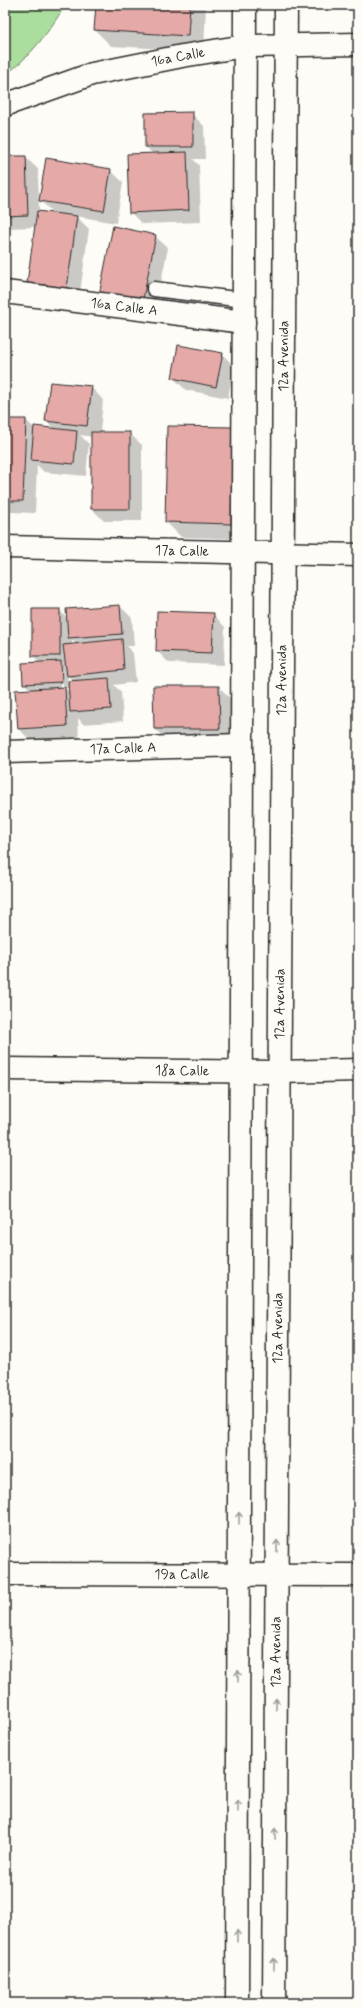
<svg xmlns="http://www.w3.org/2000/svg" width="363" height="2008" font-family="Mynerve,sans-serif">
<rect width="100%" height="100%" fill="#fdfcf7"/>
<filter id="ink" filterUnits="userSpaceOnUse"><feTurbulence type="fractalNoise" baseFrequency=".025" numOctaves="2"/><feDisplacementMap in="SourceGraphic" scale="8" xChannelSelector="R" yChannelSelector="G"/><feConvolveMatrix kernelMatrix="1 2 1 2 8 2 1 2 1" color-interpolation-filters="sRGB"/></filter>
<g filter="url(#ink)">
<!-- green -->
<path fill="#abdd9e" stroke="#6b8464" d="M5 5H65C50 31 29 58 5 75Z"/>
<!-- shadow -->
<g fill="#0003" fill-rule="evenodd">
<path d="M97 5H206L204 51 111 46 95 30Z"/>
<path d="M146 114H192L204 126 205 159H193L199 165 201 222 142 224 130 212 153 154 146 147Z"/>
<path d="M5 157H25L38 169 39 212 54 214 40 200 110 170 123 182 116 223 76 216 89 229 79 300 40 294 28 282 36 227 5 228Z"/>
<path d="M155 236 168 248 154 316 112 307Z"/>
<path d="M222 354 234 366 228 398 186 390 173 378Z"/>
<path d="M91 387 103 400 100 433H129L142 445V521H104L92 509V437L80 435 89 444 86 476 44 472 37 465 35 513 9 512 5 508V420H26L35 429 55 430 46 421Z"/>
<path d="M233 428 246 539 181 537 166 522Z"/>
<path d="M5 585 7 588 5 625Z"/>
<path d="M120 606 132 618 134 646H127L133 653 136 682 114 685 121 692 123 721 83 724 78 718 79 738 31 741 19 729 16 691 31 690 24 683 40 663 33 656 59 610 68 619ZM72 640 75 643 76 645H72ZM60 668H62L63 687H61ZM67 675 74 682H68ZM65 688H69L70 693Z"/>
<path d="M213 614 225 627 224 665 169 663 157 651Z"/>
<path d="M219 687 231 699V741H167L155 729Z"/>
</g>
<!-- building -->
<g fill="#e5aaa7" stroke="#2b2b2b">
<path d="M96 5H190L188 36 94 30Z"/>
<path d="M193 112V147H145V113Z"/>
<path d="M187 152 189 210 129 213 127 154Z"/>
<path d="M5 156H26L28 215 5 216Z"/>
<path d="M46 158 111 169 104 211 39 201Z"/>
<path d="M37 211 77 216 67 288 27 283Z"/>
<path d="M113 226 156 235 142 304 99 295Z"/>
<path d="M178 345 223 353 216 387 172 378Z"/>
<path d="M50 382 92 386 87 426 45 421Z"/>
<path d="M5 419H26L23 501H5Z"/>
<path d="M34 426 77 431 74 464 31 460Z"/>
<path d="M167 426 233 427 231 524 165 522Z"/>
<rect x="91" y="432" width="39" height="77"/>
<path d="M120 605 122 634 68 638 66 609Z"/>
<rect x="32" y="609" width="28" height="47"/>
<path d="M157 611 214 613 212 653 156 651Z"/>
<path d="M122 639 124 670 67 676 63 645Z"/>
<path d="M61 661 62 682 23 684 22 663Z"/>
<path d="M109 678 111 709 70 712 68 681Z"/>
<path d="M153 686H219L220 729H154Z"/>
<path d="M65 687 67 726 18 729 15 690Z"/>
</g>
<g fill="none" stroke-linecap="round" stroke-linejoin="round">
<defs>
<path id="lane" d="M154 289 244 300"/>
<g id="street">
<path id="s1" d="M5 105 92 74 182 56 245 46 358 44"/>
<path id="s2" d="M5 292 244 322"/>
<path id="s3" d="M5 547 358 555"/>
<path id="s4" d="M5 752 241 745"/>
<path id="s5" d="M5 1069 280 1072 358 1070"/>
<path id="s6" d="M5 1574 358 1575"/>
</g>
<g id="secondary">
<path d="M237 2003 245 5"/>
<path id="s7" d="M274 2003 286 5"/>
</g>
</defs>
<!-- lane casing -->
<use href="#lane" stroke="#2b2b2b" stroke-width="17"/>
<!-- street casing -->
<use href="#street" stroke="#2b2b2b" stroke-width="25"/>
<!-- secondary casing -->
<use href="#secondary" stroke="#2b2b2b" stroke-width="25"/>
<!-- lane -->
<use href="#lane" stroke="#fdfcf7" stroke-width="14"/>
<!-- street -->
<use href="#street" stroke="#fdfcf7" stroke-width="22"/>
<!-- secondary -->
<use href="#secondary" stroke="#fdfcf7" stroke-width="22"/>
</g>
<!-- one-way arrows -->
<defs><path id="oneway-shaft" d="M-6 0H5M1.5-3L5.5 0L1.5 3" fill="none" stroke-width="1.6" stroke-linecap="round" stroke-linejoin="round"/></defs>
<g stroke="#9e9e9b">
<use href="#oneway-shaft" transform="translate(239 1518) rotate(-90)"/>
<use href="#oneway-shaft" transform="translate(277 1546) rotate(-90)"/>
<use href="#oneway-shaft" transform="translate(238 1676) rotate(-90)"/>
<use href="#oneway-shaft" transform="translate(276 1704) rotate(-90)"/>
<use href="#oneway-shaft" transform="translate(238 1806) rotate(-90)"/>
<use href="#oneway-shaft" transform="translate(275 1834) rotate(-90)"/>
<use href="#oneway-shaft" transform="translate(237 1936) rotate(-90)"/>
<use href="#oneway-shaft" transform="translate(274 1964) rotate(-90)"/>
</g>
</g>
<g text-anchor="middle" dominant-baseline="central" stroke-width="4" stroke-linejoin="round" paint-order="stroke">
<!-- street labels -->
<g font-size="14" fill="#2b2b2b" stroke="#fdfcf7">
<text stroke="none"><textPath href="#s1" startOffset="180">16a Calle</textPath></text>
<text stroke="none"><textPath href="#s2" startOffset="120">16a Calle A</textPath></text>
<text stroke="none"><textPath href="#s7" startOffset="1647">12a Avenida</textPath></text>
<text stroke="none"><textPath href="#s3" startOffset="177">17a Calle</textPath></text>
<text stroke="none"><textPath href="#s7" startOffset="1323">12a Avenida</textPath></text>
<text stroke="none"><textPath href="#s4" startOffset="118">17a Calle A</textPath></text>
<text stroke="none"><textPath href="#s7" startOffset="999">12a Avenida</textPath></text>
<text stroke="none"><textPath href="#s5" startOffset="177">18a Calle</textPath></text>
<text stroke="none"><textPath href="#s7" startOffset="675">12a Avenida</textPath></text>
<text stroke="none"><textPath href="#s6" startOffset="177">19a Calle</textPath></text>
<text stroke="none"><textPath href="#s7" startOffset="351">12a Avenida</textPath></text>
</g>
</g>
<!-- margin -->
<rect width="363" height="2008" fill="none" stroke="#fdfcf7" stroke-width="20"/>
<rect x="10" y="10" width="343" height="1988" fill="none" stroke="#2b2b2b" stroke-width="1.5" filter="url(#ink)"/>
</svg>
